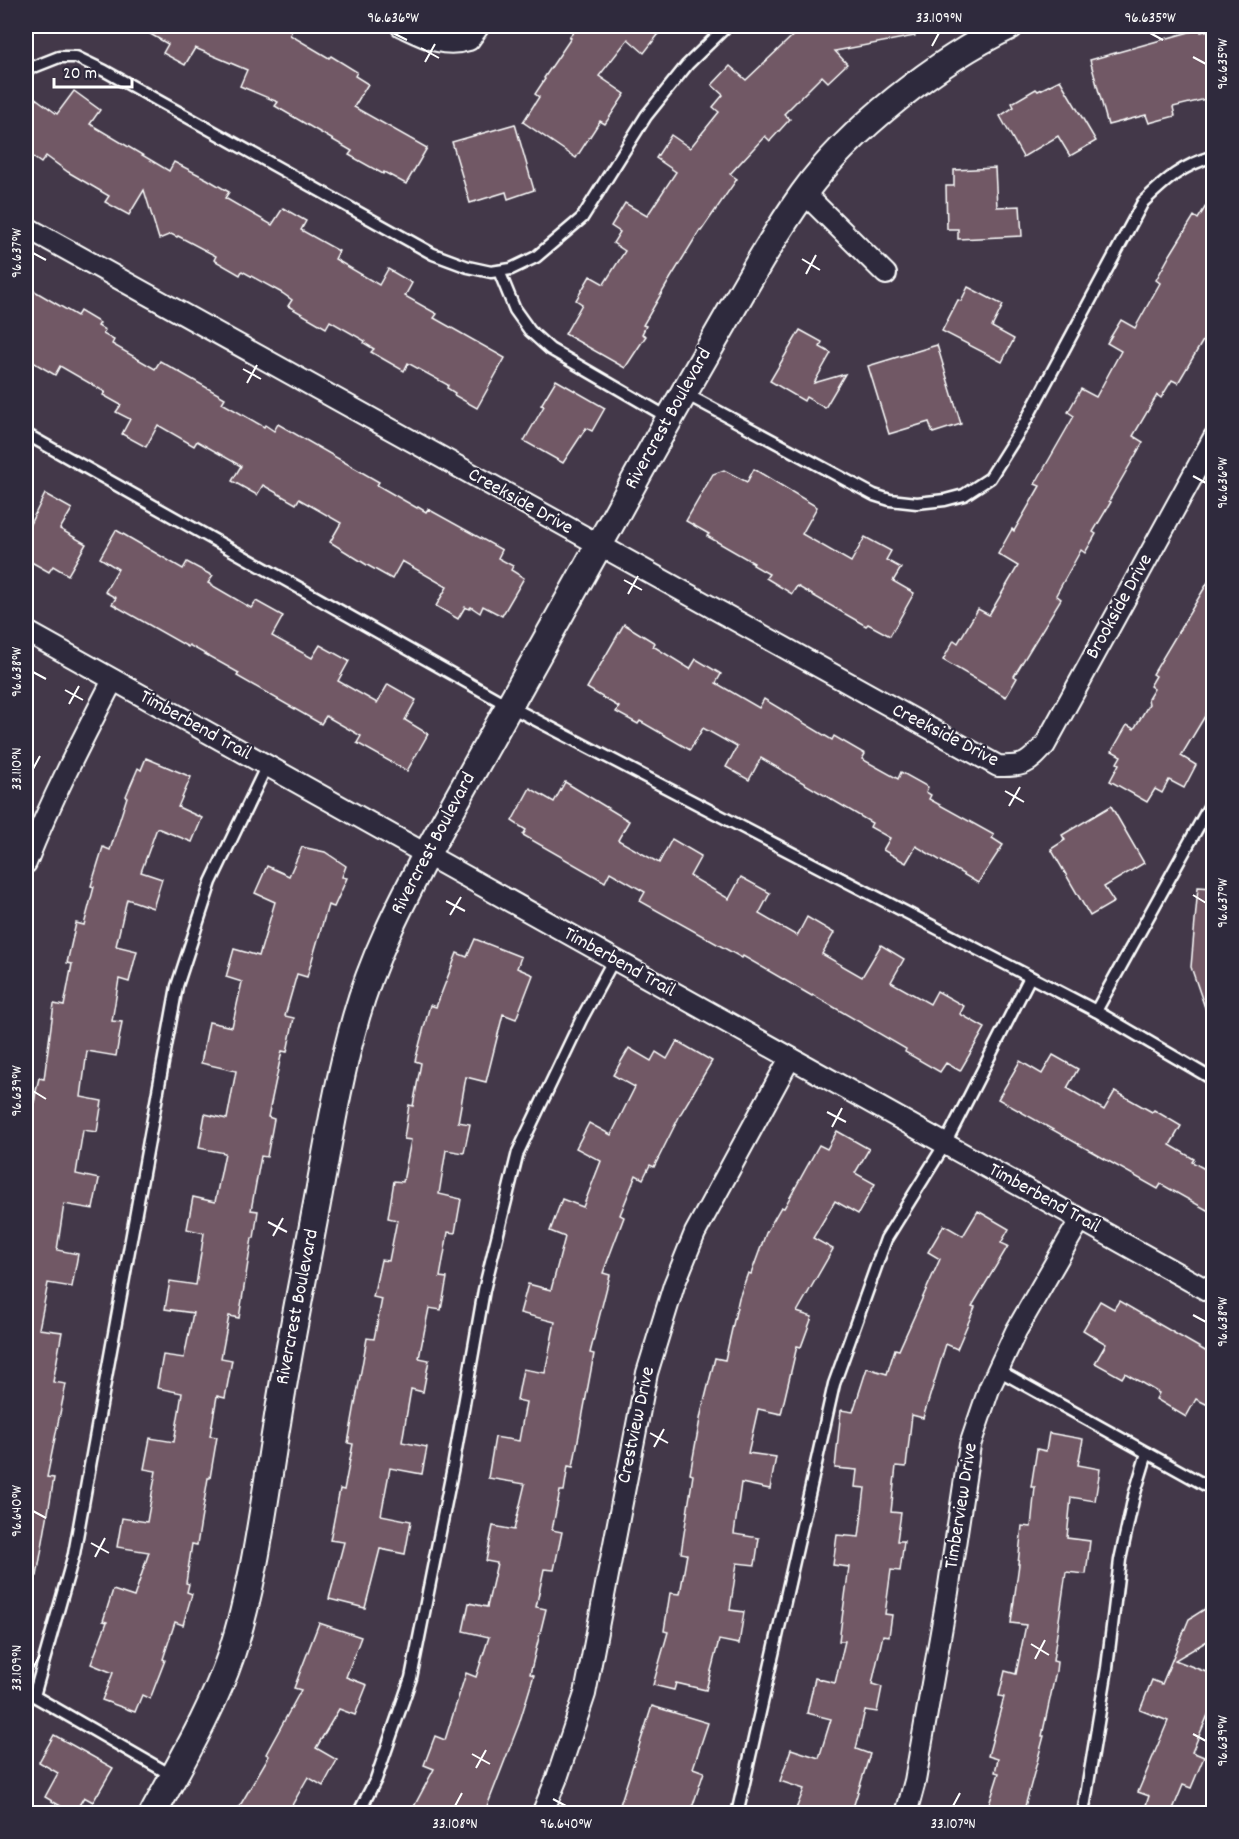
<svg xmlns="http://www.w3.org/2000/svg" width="1239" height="1839" font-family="Dekko,sans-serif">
<rect width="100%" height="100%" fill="#433849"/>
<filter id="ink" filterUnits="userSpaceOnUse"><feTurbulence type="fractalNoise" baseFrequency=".0167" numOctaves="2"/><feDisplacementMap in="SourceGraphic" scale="12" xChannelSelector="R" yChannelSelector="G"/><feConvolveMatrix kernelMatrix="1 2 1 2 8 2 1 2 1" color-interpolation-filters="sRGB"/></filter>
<g filter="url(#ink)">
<!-- building -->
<g fill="#715965" stroke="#fff" stroke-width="1.5">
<path d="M136 26H280L292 30 290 35 329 58 331 56 357 72 355 76 368 84 354 107 427 148 406 184 384 172 383 174 349 155 352 151 275 106 278 102 240 86 247 70 195 48 185 65 163 53 168 44Z"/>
<path d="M579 26H665L644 53 628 39 599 76 625 94 605 124 600 121 576 158 523 122 539 97 535 94 545 79 544 78 571 38 569 37Z"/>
<path d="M803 26H914L915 36 835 51 847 64 828 82 822 76 784 114 790 119 770 141 765 136 730 174 737 179 701 231 700 230 670 279 643 325 646 326 642 334 646 336 625 368 565 334 582 304 576 300 590 276 604 284 625 251 613 243 620 232 611 226 625 203 647 216 676 172 656 158 671 135 690 148 719 112 713 107 723 95 712 85 730 66 746 80Z"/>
<path d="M1200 29 1201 32 1214 29V97L1173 107 1175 116 1149 123 1146 115 1108 125 1090 60Z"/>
<path d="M1060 80 1096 141 1070 156 1058 136 1023 157 1000 116 1014 107 1012 103 1036 89 1038 91Z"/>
<path d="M26 91 57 114 74 91 100 110 90 124 169 171 174 162 207 179 229 192 225 198 272 225 283 208 306 221 301 230 339 251 335 259 379 285 388 269 412 283 405 296 437 314 434 318 505 358 477 408 454 395 455 393 447 388 448 385 408 363 404 371 371 352 374 349 364 343 365 341 330 321 326 328 288 306 292 300 282 293 242 271 240 275 214 260 216 256 178 236 177 237 171 234 159 239 144 190 129 215 105 202 109 196 68 172 46 156 41 163 26 152Z"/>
<path d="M515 124 534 190 508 199 506 192 470 203 452 142Z"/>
<path d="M995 168 997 207 1020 206 1022 236 958 239V229H947L946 186H954V170Z"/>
<path d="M1214 193V322L1178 383 1172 380 1161 398 1157 395 1133 436 1143 442 1109 501 1111 502 1093 532 1096 534 1085 553 1081 550 1056 595 1061 599 1014 676 1017 678 1006 697 943 660 954 640 958 643 978 609 989 615 1018 566 998 554 1012 529 1014 531 1040 486 1035 484 1074 416 1068 412 1081 389 1096 397 1121 351 1107 343 1121 320 1135 328 1160 283 1156 280 1170 255 1194 216 1198 219Z"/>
<path d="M26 286 77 316 80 311 100 323 98 326 105 330 103 334 114 340 112 344 155 369 160 361 225 398 222 403 264 427 265 425 274 431 278 424 379 482 377 485 417 508 418 507 426 512 428 509 502 550 498 558 513 566 511 570 524 578 502 616 483 606 480 613 471 607 469 609 465 607 458 619 436 606 447 587 402 561 392 579 367 565 330 542 341 523 299 499 296 504 263 485 257 495 232 481 241 466 197 441 194 446 158 425 146 447 122 434 130 419 116 412 121 405 103 395 105 392 60 366 55 375 26 358Z"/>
<path d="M968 287 1003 305 992 327 1014 339 1002 362 942 331 958 300 961 301Z"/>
<path d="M800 330 822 342 820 347 831 353 814 383 845 374 825 408 806 397 804 401 770 381Z"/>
<path d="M937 345 961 424 933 433 929 422 889 434 868 366Z"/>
<path d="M556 380 605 408 592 431 586 428 563 463 524 441 544 406 541 405Z"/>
<path d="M754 469 817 507 802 534 851 562 865 537 891 551 886 560 901 568 893 581 914 593 890 636 868 624 866 626 797 586 792 594 766 578 769 574 753 565 754 563 707 536 709 534 686 521 713 474 724 470 747 482Z"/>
<path d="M45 494 72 509 60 529 86 544 68 575 53 566 49 572 26 559V532Z"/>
<path d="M116 530 183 569 187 562 213 576 208 583 251 608 256 601 283 616 272 636 312 658 320 645 349 661 338 681 377 703 388 684 416 700 405 720 428 734 407 771 357 743 361 736 326 716 321 724 237 676 239 673 189 645 188 647 112 604 116 598 105 592 118 569 100 558Z"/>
<path d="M1214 572V701L1181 756 1196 765 1184 788 1169 780 1162 793 1155 789 1147 802 1110 781 1119 764 1117 763 1121 756 1112 751 1127 725 1134 729 1149 704 1148 699 1154 689 1150 686 1156 676 1153 674Z"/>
<path d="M624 624 655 643 653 646 690 669 696 659 721 674 716 683 759 708 764 699 832 740 834 736 865 754 862 759 898 779 901 772 928 787 926 792 931 795 929 799 994 835 992 838 1003 845 978 883 916 846 906 863 883 850 890 838 870 827 872 823 761 758 749 780 726 767 737 747 703 728 690 750 640 721 638 724 616 712 619 707 587 688Z"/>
<path d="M146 758 191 777 178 807 202 818 192 842 157 828 141 872 162 879 153 908 127 899 116 946 137 951 129 982 119 979 112 1021 122 1022 116 1056 87 1051 81 1097 102 1101 97 1132 83 1130 76 1174 99 1179 93 1209 64 1204 57 1250 78 1254 72 1287 48 1283 39 1329 62 1332 53 1382 66 1384 47 1477 54 1478 37 1576 26 1575V1155L36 1091 39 1078 44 1079 54 1004 64 1006 72 964 67 963 76 923 84 925 94 887 91 886 103 847 110 850 127 797 126 796 138 768 141 770Z"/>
<path d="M565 782 629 821 618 840 659 863 672 839 701 856 690 876 729 899 741 877 770 893 759 914 797 936 807 917 834 933 822 954 862 977 881 945 904 959 891 982 930 1004 937 991 964 1006 960 1014 985 1028 960 1071 946 1063 940 1072 905 1052 906 1049 813 995 812 996 743 956 742 958 640 901 645 892 610 872 605 882 523 835 526 830 512 821 530 788 554 802Z"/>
<path d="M1111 806 1144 863 1104 887 1114 902 1090 916 1051 849 1065 840 1062 835Z"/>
<path d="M302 847 325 852 346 866 342 877 347 878 334 907 328 905 307 977 297 974 285 1016 294 1018 287 1052 282 1051 268 1117 274 1119 267 1157 261 1156 251 1210 258 1211 254 1238H252L239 1318 229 1316 221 1358 232 1360 225 1398 217 1396 210 1436 217 1437 210 1478H208L197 1545 192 1544 186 1583 189 1584 187 1592 192 1594 183 1625 175 1622 163 1659 165 1660 150 1699 142 1695 135 1712 102 1700 113 1673 91 1664 107 1622 103 1621 113 1590 134 1597 149 1552 117 1547 122 1518 147 1522 156 1471 144 1469 150 1438 174 1442 182 1393 157 1388 163 1355 184 1358 193 1313 165 1309 170 1281 196 1285 204 1233 187 1229 193 1197 215 1202 225 1153 199 1148 205 1114 227 1119 236 1071 201 1063 209 1022 232 1027 242 982 226 977 234 949 259 956 275 902 255 893 267 866 289 876Z"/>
<path d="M1198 887 1214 888V1021L1210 1022 1191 967Z"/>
<path d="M475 939 521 957 517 968 533 975 516 1019 503 1014 486 1082 466 1077 458 1122 470 1124 464 1153 446 1150 439 1194 461 1199 455 1233 448 1232 440 1277 447 1278 441 1310 429 1308 419 1358 429 1360 423 1392 411 1389 402 1442 427 1447 422 1474 390 1468 381 1515 411 1521 405 1554 380 1549 365 1608 329 1599 344 1542 330 1540 340 1489 344 1490 353 1444 348 1443 367 1338 374 1339 382 1299 373 1297 381 1260 389 1261 397 1220 388 1218 394 1181 403 1182 411 1140 404 1139 409 1105 413 1106 421 1063 415 1061 430 1005 436 1007 457 953 467 957Z"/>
<path d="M677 1041 712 1061 681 1113 654 1167 650 1165 643 1179 636 1175 620 1215 624 1217 603 1273 610 1275 590 1353 594 1354 573 1467 568 1466 564 1491H560L552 1530 562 1532 554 1570 544 1569 536 1607 546 1609 530 1674 534 1675 519 1724 484 1814H410L434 1769 424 1765 435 1736 445 1740 466 1673 476 1677 489 1637 463 1631 469 1603 487 1607 497 1563 486 1561 493 1526 514 1530 525 1484 488 1478 495 1437 519 1441 526 1402 517 1400 523 1369 545 1373 555 1322 520 1313 528 1284 551 1290 565 1237 550 1231 562 1199 583 1207 601 1161 576 1148 589 1123 611 1135 635 1087 613 1075 629 1048 651 1061 656 1052 667 1059Z"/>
<path d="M1053 1055 1078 1069 1067 1088 1104 1110 1115 1091 1152 1112 1154 1110 1181 1126 1170 1145 1194 1159 1192 1162 1214 1174V1214L1161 1184 1158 1189 998 1099 1020 1061 1042 1074Z"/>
<path d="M837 1131 869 1149 855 1173 875 1184 858 1214 835 1201 813 1238 833 1249 797 1312 812 1317 801 1347 797 1346 781 1414 758 1409 748 1453 776 1457 770 1489 741 1483 734 1534 759 1538 755 1565 737 1563 730 1610 744 1612 739 1644 719 1640 706 1690 676 1683 674 1690 653 1685 668 1632 664 1631 670 1593 680 1594 687 1554 681 1553 693 1475 690 1474 701 1414 715 1358 725 1360 739 1298 748 1273 751 1274 766 1233 781 1207 784 1208 819 1145 827 1149Z"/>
<path d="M978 1211 1009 1229 1001 1243 1008 1246 972 1306 975 1307 957 1349 946 1344 923 1418 912 1415 906 1467 896 1466 891 1512 901 1513 897 1541H904L900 1571 891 1570 885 1614 892 1615 889 1636 883 1635 872 1684 882 1687 877 1712 865 1710 856 1749 870 1754 851 1814H794L804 1789 780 1781 791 1749 819 1758 831 1719 807 1713 815 1678 835 1683 845 1641H839L849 1567 833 1565 837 1535 859 1537 865 1488 855 1487 857 1470 835 1468 841 1410 853 1412 867 1368 887 1374 895 1349 899 1350 940 1259 928 1252 944 1225 963 1236Z"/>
<path d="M1100 1301 1114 1309 1119 1301 1214 1356V1408L1196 1399 1186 1417 1156 1399 1159 1393 1125 1373 1122 1378 1095 1363 1106 1344 1083 1330Z"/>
<path d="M1049 1433 1083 1439 1078 1465 1100 1469 1095 1501 1071 1497 1067 1538 1090 1541 1086 1574 1066 1572 1053 1661 1057 1662 1056 1671 1042 1736H1044L1023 1814H986L999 1773 995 1772 998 1759 988 1756 1004 1697 999 1696 1005 1671 1016 1674 1026 1625 1011 1623 1019 1564H1018L1022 1526 1031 1527 1035 1487H1031L1037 1449 1046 1451Z"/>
<path d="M1214 1603V1637L1175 1660 1214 1675V1701L1192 1752 1204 1757 1191 1788 1183 1785 1171 1814H1143L1149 1796 1138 1792 1168 1721 1140 1710 1152 1680 1162 1684 1189 1619Z"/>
<path d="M319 1623 361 1637 346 1677 367 1685 355 1715 339 1709 316 1748 337 1760 323 1786 308 1777 287 1814H235L269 1756 266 1754 301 1690 294 1688Z"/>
<path d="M652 1706 708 1723 693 1768 704 1772 690 1814H617Z"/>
<path d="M54 1735 113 1768 93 1802 84 1797 74 1814 45 1797 58 1773 39 1762Z"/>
</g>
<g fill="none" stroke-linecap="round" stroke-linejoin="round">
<defs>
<g id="service">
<path d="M26 70 59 57H76L105 71 433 254 468 267 491 272 511 269 536 257 582 218 646 116 687 65 727 26"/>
<path d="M499 271 515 310 530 331 550 349 669 418"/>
<path d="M684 393 874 495 890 500 917 503 945 500 964 495 990 478 1024 424 1143 202C1167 179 1181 166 1214 156"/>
<path d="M26 434 509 706 1096 1011 1214 1080"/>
<path d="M1096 1011 1214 798"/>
<path d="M998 1370 1214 1490"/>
<path d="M173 1776 34 1696 74 1554 177 986 211 882 267 765"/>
<path d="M358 1814 376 1779 411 1678 453 1467 484 1290 518 1152 581 1020 614 959"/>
<path d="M737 1814 834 1384 886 1239 945 1144 1030 977"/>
<path d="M1083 1814 1107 1668 1120 1560 1134 1496 1147 1453"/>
</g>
<g id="minor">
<path d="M401 26C424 37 443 48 469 40L479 26"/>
<path d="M804 193 886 274"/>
<path d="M26 227 998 766C1024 767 1028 764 1045 745L1214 437"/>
<path d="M26 631 1214 1294"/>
<path d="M26 863C51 800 82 740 113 680"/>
<path d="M542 1814 557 1778 585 1694 647 1373 674 1285 695 1233 790 1058"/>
<path d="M906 1814 915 1781 948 1592 970 1445 989 1389 1016 1331 1080 1220"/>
</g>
<path id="tertiary" d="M153 1814C181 1762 212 1711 231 1655 256 1580 264 1500 277 1423 288 1351 303 1280 316 1209 328 1145 338 1080 356 1017 372 960 399 907 426 855 488 743 551 632 613 520 645 461 678 403 712 344 741 294 769 242 803 194 849 130 938 60 1010 26"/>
</defs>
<!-- service casing -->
<use href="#service" stroke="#fff" stroke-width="15"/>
<!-- minor casing -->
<use href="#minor" stroke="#fff" stroke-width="24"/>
<!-- tertiary casing -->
<use href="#tertiary" stroke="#fff" stroke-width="30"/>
<!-- service -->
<use href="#service" stroke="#2f2a3d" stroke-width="10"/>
<!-- minor -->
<use href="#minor" stroke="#2f2a3d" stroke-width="20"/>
<!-- tertiary -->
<use href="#tertiary" stroke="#2f2a3d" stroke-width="26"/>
</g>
</g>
<!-- ticks -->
<path fill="none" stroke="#fff" stroke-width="2" d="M393 33 407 40M1150 33 1163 40M932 46 939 33M421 48 439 58M1193 57 1206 64M425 62 435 44M33 253 46 260M802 259 820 270M806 274 816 255M243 369 261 379M247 383 257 365M1193 476 1206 483M624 580 642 590M628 594 638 576M33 672 46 679M65 690 83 700M69 704 79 686M33 769 40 756M1005 791 1024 802M1009 806 1020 787M1193 895 1206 903M446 901 465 911M450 915 461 897M33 1091 46 1099M827 1112 846 1122M832 1127 842 1108M268 1222 287 1232M273 1236 283 1218M1193 1315 1206 1322M650 1433 668 1443M654 1447 664 1429M33 1511 46 1518M91 1543 109 1553M95 1557 105 1538M1031 1644 1049 1655M1035 1659 1045 1640M33 1668 40 1655M1193 1734 1206 1741M472 1754 490 1764M476 1768 486 1750M553 1799 566 1806M455 1806 462 1793M953 1806 960 1793"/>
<g text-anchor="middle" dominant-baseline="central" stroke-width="4.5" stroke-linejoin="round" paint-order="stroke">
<!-- street labels -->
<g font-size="20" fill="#fff" stroke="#2f2a3d">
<text transform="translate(669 419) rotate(-61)">Rivercrest Boulevard</text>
<text transform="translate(520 502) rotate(29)">Creekside Drive</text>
<text transform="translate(1120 607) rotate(-61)">Brookside Drive</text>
<text transform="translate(195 726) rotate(29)">Timberbend Trail</text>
<text transform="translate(945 736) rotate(27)">Creekside Drive</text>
<text transform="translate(434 844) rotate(-62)">Rivercrest Boulevard</text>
<text transform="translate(619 963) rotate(29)">Timberbend Trail</text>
<text transform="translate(1044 1199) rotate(29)">Timberbend Trail</text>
<text transform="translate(298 1307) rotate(-79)">Rivercrest Boulevard</text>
<text transform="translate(637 1425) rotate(-78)">Crestview Drive</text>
<text transform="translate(962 1506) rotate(-81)">Timberview Drive</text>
</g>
</g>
<!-- margin -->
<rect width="1239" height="1839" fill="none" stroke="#2f2a3d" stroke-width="66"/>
<!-- scale -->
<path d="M54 78v9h78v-9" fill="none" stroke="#ffffff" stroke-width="3"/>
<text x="63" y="78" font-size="18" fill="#ffffff" stroke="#2f2a3d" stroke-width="4.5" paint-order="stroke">20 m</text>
<rect x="33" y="33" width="1173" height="1773" fill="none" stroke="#fff" stroke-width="2"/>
<g font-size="15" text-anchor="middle" fill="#fff">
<text x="393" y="22">96.636°W</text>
<text x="939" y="22">33.109°N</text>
<text x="1150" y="22">96.635°W</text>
<text transform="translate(1222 64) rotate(-90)" y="5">96.635°W</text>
<text transform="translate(16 253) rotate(-90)" y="5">96.637°W</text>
<text transform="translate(1222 483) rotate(-90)" y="5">96.636°W</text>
<text transform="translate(16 672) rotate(-90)" y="5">96.638°W</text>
<text transform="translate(16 769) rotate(-90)" y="5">33.110°N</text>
<text transform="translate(1222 903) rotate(-90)" y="5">96.637°W</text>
<text transform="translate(16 1091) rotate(-90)" y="5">96.639°W</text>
<text transform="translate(1222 1322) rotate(-90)" y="5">96.638°W</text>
<text transform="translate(16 1511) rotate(-90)" y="5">96.640°W</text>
<text transform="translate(16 1668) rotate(-90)" y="5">33.109°N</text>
<text transform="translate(1222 1741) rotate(-90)" y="5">96.639°W</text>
<text x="455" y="1828">33.108°N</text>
<text x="566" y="1828">96.640°W</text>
<text x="953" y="1828">33.107°N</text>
</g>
</svg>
